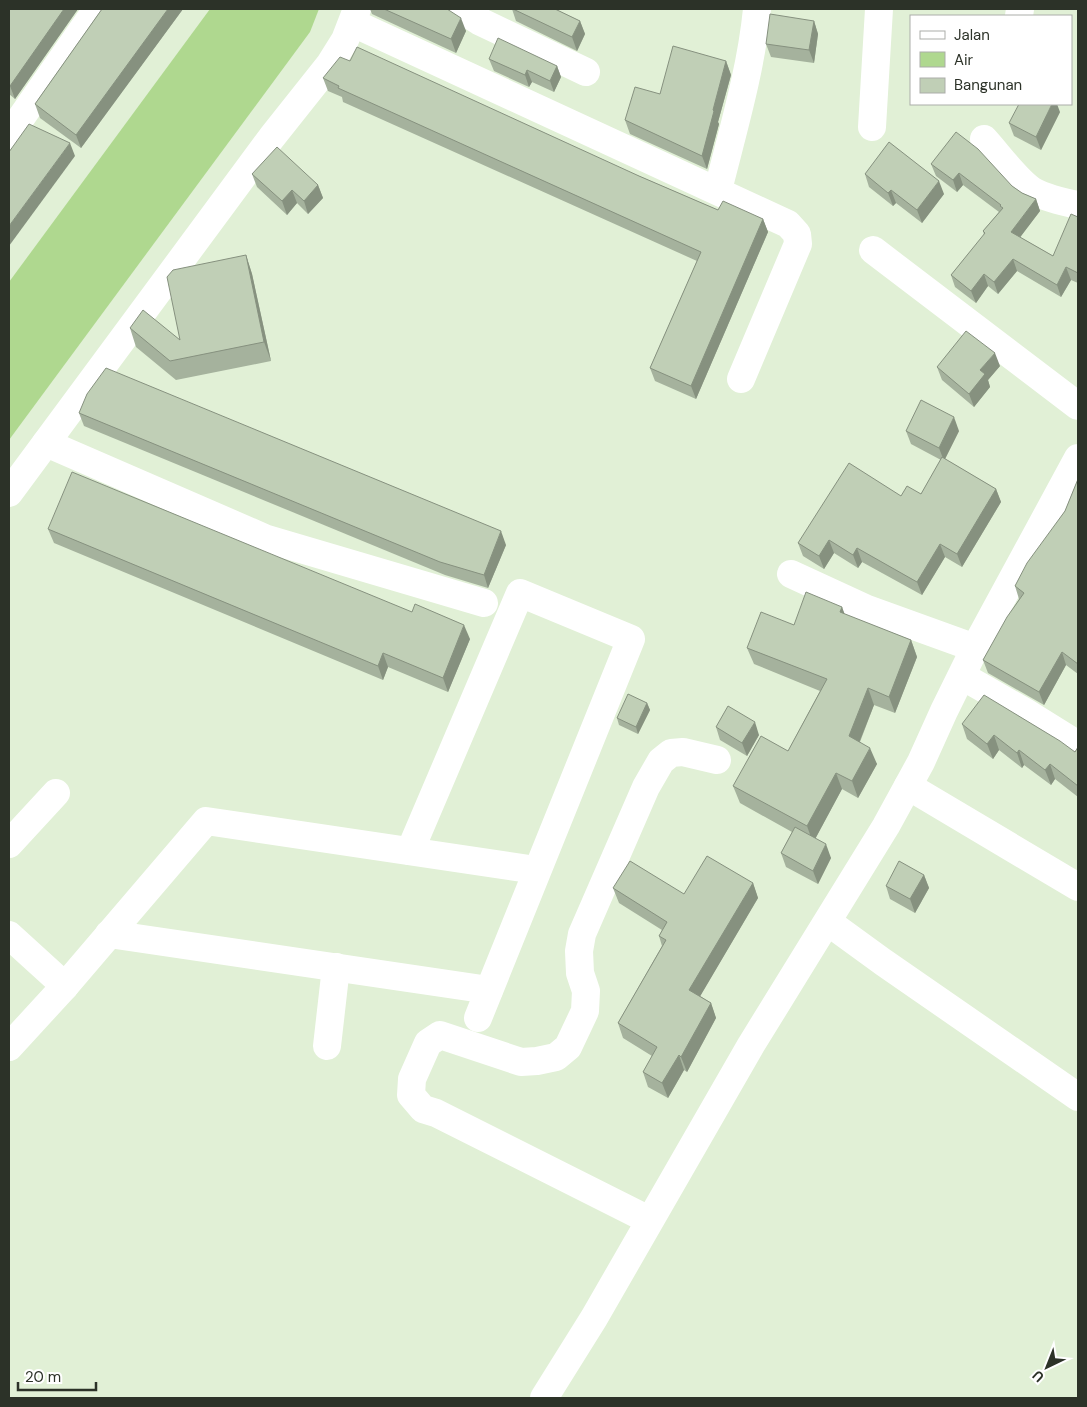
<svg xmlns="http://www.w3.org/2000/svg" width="1087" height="1407" font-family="'DM Sans',sans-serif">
<rect width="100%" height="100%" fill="#e1f0d6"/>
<!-- water -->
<path fill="#afd88f" d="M210 9H319L310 32 9 440V282Z"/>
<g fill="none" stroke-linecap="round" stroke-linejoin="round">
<!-- minor -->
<g stroke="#fff" stroke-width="28">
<path d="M460 9 479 21 586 72"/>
<path d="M1019 16 1020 9"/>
<path d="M353 23 788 224 797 234 798 244 741 379"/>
<path d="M872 127 879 9"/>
<path d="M9 135 97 9"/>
<path d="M984 139C997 153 1017 181 1033 191 1046 198 1063 202 1078 205"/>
<path d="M718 190C733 130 751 70 757 9"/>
<path d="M873 250 1078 406"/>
<path d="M46 443 267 539 484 603"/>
<path d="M9 493 272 137 330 64 345 40 357 9"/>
<path d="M791 574 867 609 975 648"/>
<path d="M962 676 1025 712 1078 745"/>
<path d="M908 786 1078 887"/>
<path d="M9 844 56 793"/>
<path d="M410 851 520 593 631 639 478 1018"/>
<path d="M828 922 883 962 1078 1097"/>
<path d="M109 934 489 990"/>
<path d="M9 935 65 986"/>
<path d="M327 1046 336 967"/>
<path d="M9 1047 65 986 206 821 536 870"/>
<path d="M649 1220 436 1113 423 1109 411 1095 412 1079 428 1043 440 1035 521 1062 537 1061 556 1057 568 1047 585 1011 586 991 580 973 579 951 582 934 646 787 661 761 671 753 683 752 717 760"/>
<path d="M544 1398 594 1318 751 1045 886 826 921 762 944 711 975 648 1078 458"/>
</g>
</g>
<!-- wall -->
<g fill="#a5b29d">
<path d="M9 9H78L15 99 9 94Z"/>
<path d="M102 9H183L81 148 40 118 35 104Z"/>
<path d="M370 9H447L466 31 456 53 372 14Z"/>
<path d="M512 9H555L580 21 585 34 577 51 516 21Z"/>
<path d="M814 21 818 34 814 63 771 57 766 44Z"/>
<path d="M489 59 557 66 561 77 554 92 532 82 529 87 494 71Z"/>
<path d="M726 61 731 75 718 122 719 124 707 169 630 134 625 120 660 94Z"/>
<path d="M323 78 639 176 718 210 763 219 768 232 696 399 655 381 650 368 697 261 343 102 342 97 328 91Z"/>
<path d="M1060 112 1041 150 1014 136 1009 123Z"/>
<path d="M931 164 1012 186 1022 193 1036 199 1040 211 1020 237 1053 256 1078 217V283L1071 280 1061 297 1017 271 998 294 988 286 976 303 955 287 951 275 984 235 983 231 999 212 963 185 957 192 936 176Z"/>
<path d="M252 174 318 185 323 198 308 214 297 203 287 215 257 187Z"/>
<path d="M865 174 944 194 922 223 896 203 893 206 869 187Z"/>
<path d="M246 255 252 274 271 361 176 380 136 347 130 328 180 340Z"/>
<path d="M1000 366 988 380 990 387 974 407 942 380 937 367Z"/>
<path d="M79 413 506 545 488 588 445 575 84 426Z"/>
<path d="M906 431H959L945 459 996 489 1001 502 962 567 945 557 922 595 862 562 858 568 834 553 824 569 803 556 798 543 901 496 921 494 941 460 911 444Z"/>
<path d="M1078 479V674L1066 665 1044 705 988 673 983 660 1019 599 1015 586 1065 511Z"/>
<path d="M48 529 470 639 448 692 388 667 383 680 54 543Z"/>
<path d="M842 607 844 614 911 640 917 657 895 713 874 705 860 742 877 764 858 798 842 789 815 839 831 858 818 884 786 867 781 853 792 832 740 803 733 786 788 751 820 691 754 664 747 648 794 625Z"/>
<path d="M647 703 650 710 638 734 619 725 617 718Z"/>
<path d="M962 724 1075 752 1078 747V797L1055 779 1051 785 1024 765 1022 768 999 750 993 759 967 739Z"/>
<path d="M716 727 759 735 747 756 720 740Z"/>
<path d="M924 875 929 888 915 913 890 899 886 886Z"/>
<path d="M753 883 758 898 700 996 711 1003 716 1018 687 1072 684 1070 668 1098 648 1087 643 1072 652 1056 623 1038 618 1023 662 946 659 936 662 930 619 903 613 888 684 894Z"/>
</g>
<!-- shaded-wall -->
<g fill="#86917f">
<path d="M64 9H78L15 99 10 86Z"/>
<path d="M168 9H183L81 148 76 135Z"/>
<path d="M461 18 466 31 456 53 451 39Z"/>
<path d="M580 21 585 34 577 51 572 37Z"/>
<path d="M814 21 818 34 814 63 809 50Z"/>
<path d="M726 61 731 75 718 122 719 124 707 169 702 156 713 110Z"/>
<path d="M557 66 561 77 554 92 550 81Z"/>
<path d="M527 70 532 82 529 87 525 75Z"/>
<path d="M1052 104H1057L1060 112 1041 150 1036 137Z"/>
<path d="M70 143 75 156 9 246V226Z"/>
<path d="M959 173 963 185 957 192 953 180Z"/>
<path d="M939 181 944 194 922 223 917 210Z"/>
<path d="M318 185 323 198 308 214 304 201Z"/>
<path d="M292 190 297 203 287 215 282 201Z"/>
<path d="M891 190 896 203 893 206 888 193Z"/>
<path d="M1036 199 1040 211 1015 244 1011 232Z"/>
<path d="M763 219 768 232 696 399 691 386Z"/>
<path d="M246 255 252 274 271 361 264 342Z"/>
<path d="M1013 259 1017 271 998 294 994 282Z"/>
<path d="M1066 267 1071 280 1061 297 1057 285Z"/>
<path d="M984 274 988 286 976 303 971 291Z"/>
<path d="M995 353 1000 366 988 380 990 387 974 407 969 394 980 370Z"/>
<path d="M954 417 959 431 944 461 939 448Z"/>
<path d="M996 489 1001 502 962 567 957 554Z"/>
<path d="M501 531 506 545 488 588 484 575Z"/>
<path d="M829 540 834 553 824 569 819 556Z"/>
<path d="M940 544 945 557 922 595 917 582Z"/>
<path d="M857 548 862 562 858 568 853 555Z"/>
<path d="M842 607 848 623 840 612Z"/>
<path d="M464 625 470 639 448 692 443 678Z"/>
<path d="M911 640 917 657 895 713 889 697Z"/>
<path d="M1062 652 1066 665 1044 705 1039 692Z"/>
<path d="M383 653 388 667 383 680 378 666Z"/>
<path d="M868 688 874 705 855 753 849 736Z"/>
<path d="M647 703 650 710 638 734 636 727Z"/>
<path d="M755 722 759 735 747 756 742 743Z"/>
<path d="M994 735 999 750 993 759 987 744Z"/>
<path d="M870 748 877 764 858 798 852 781Z"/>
<path d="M1019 750 1024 765 1022 768 1017 753Z"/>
<path d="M1050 764 1055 779 1051 785 1045 770Z"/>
<path d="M836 773 842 789 813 843 807 826Z"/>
<path d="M826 844 831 858 818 884 813 871Z"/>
<path d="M924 875 929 888 915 913 910 899Z"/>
<path d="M753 883 758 898 695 1005 689 990Z"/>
<path d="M711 1003 716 1018 687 1072 681 1057Z"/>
<path d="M679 1055 684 1070 668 1098 662 1083Z"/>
</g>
<!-- building -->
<g fill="#c0cfb6" stroke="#86917f">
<path d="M9 9H64L10 86 9 85Z"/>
<path d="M102 9H168L76 135 35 104Z"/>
<path d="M384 9H447L461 18 451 39Z"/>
<path d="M513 9H555L580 21 572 37Z"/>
<path d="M770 14 814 21 809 50 766 44Z"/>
<path d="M498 38 557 66 550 81 527 70 525 75 489 59Z"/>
<path d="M673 46 726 61 713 110 714 111 702 156 625 120 635 87 660 94Z"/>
<path d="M357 47 639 176 718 210 723 201 763 219 691 386 650 368 701 252 338 88 339 86 323 78 340 57 350 61Z"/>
<path d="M1019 104H1052L1036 137 1009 123Z"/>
<path d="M29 124 70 143 9 226V152Z"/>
<path d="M956 132 978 149 1012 186 1022 193 1036 199 1011 232 1053 256 1071 214 1078 217V273L1066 267 1057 285 1013 259 994 282 984 274 971 291 951 275 985 233 983 231 1003 208 1000 206 1001 205 959 173 953 180 931 164Z"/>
<path d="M889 142 939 181 917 210 891 190 888 193 865 174Z"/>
<path d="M277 147 318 185 304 201 292 190 282 201 252 174Z"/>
<path d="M246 255 264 342 170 361 130 328 143 310 180 340 167 277 173 270Z"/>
<path d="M966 331 995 353 980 370 985 374 969 394 937 367Z"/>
<path d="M106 368 501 531 484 575 440 562 79 413 87 394Z"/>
<path d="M921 400 954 417 939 448 906 431Z"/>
<path d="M942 457 996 489 957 554 940 544 917 582 857 548 853 555 829 540 819 556 798 543 849 463 901 496 907 486 921 494Z"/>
<path d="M72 472 412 612 415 604 464 625 443 678 383 653 378 666 48 529Z"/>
<path d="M1078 479V664L1062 652 1039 692 983 660 1007 617 1024 593 1015 586 1027 563 1065 511Z"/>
<path d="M806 592 842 607 840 612 911 640 889 697 868 688 849 736 870 748 852 781 836 773 807 826 733 786 761 736 788 751 827 679 747 648 761 612 794 625Z"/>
<path d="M628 694 647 703 636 727 617 718Z"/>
<path d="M984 695 1060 741 1075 752 1078 747V786L1050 764 1045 770 1019 750 1017 753 994 735 987 744 962 724Z"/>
<path d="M728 706 755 722 742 743 716 727Z"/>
<path d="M795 827 826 844 813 871 781 853Z"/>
<path d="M707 856 753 883 689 990 711 1003 681 1057 679 1055 662 1083 643 1072 657 1047 618 1023 666 940 659 936 667 922 613 888 630 861 684 894Z"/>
<path d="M899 861 924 875 910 899 886 886Z"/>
</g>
<!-- border -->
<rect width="1087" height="1407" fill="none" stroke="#2c3228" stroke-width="20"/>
<!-- legend -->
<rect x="910" y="15" width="162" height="90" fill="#ffffff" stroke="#abada9"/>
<rect x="920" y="31" width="25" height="8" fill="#ffffff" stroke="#abada9"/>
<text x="954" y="40" font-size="15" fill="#2c3228">Jalan</text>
<rect x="920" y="52" width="25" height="15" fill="#afd88f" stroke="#abada9"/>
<text x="954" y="65" font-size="15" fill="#2c3228">Air</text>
<rect x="920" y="78" width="25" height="15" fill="#c0cfb6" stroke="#abada9"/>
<text x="954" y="90" font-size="15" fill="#2c3228">Bangunan</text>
<!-- north arrow -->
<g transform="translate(1047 1367) rotate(223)" stroke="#ffffff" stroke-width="4" paint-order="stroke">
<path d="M0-4L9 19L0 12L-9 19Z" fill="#2c3228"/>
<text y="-8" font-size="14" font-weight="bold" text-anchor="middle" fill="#2c3228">U</text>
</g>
<!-- scale -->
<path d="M18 1382v8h78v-8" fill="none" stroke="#2c3228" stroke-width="2.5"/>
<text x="25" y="1382" font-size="15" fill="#2c3228" stroke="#ffffff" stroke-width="4" paint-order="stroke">20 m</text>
</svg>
